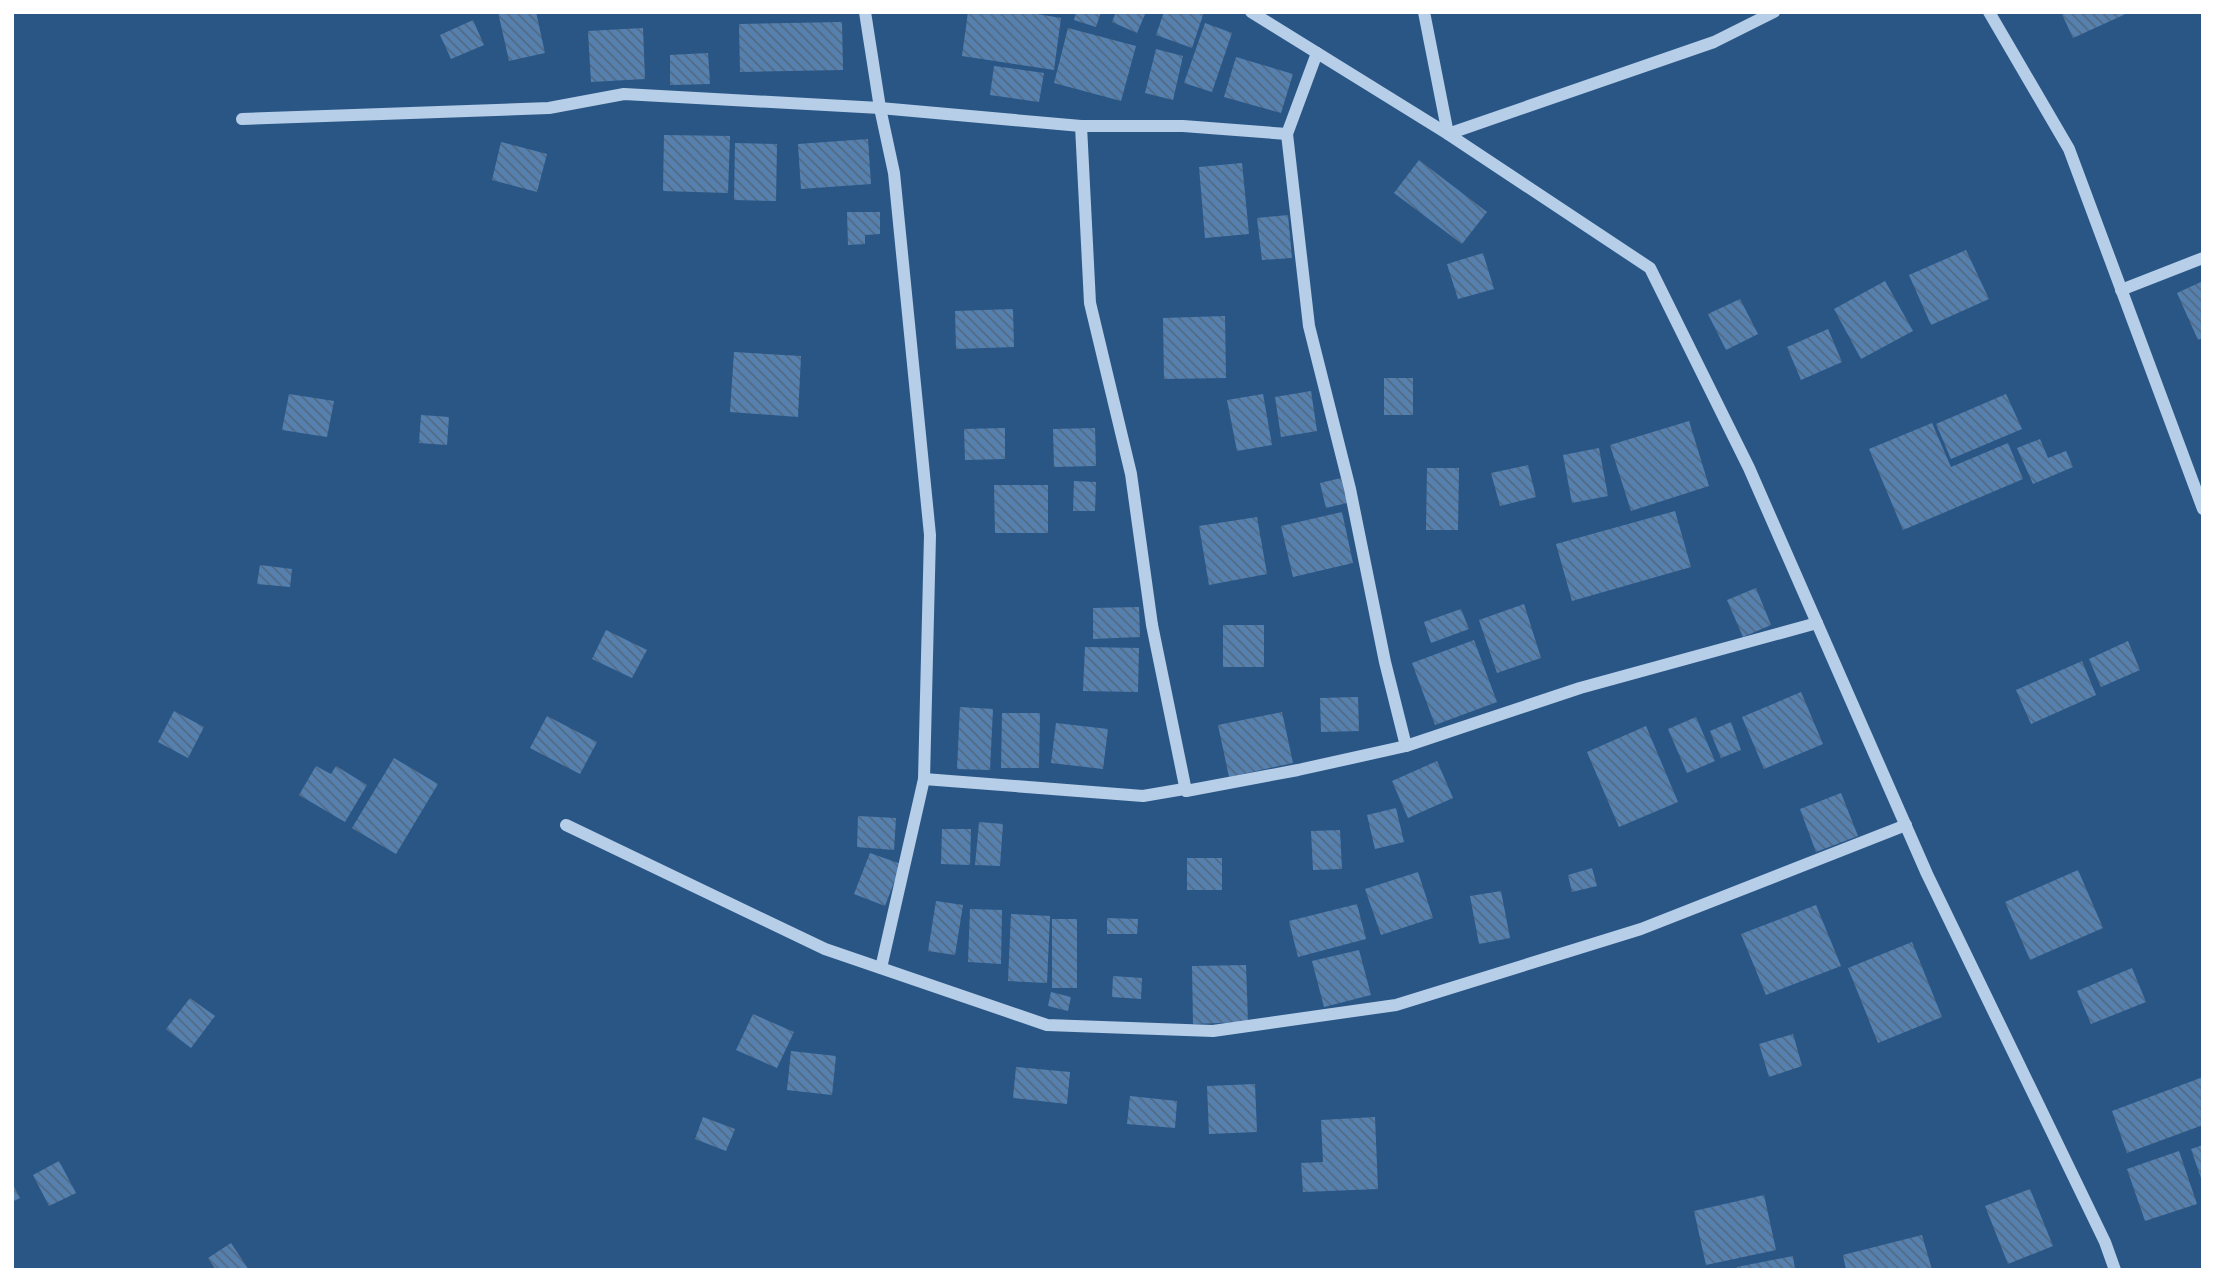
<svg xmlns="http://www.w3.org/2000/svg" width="2215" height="1282" font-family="'Varela Round',sans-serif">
<defs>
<pattern id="building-back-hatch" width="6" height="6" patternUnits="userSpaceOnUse" patternTransform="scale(1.75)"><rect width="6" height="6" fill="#5681af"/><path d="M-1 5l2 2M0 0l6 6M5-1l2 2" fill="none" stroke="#526982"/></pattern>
</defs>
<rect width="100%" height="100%" fill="#2a5686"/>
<!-- building -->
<g fill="url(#building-back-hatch)">
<path d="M498 12H536L545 53 509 61Z"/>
<path d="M968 12H1025L1061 18 1054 70 962 56Z"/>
<path d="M1076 12H1101L1096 27 1074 20Z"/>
<path d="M1116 12H1146L1137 33 1112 22Z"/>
<path d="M1164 12H1204L1192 48 1156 35Z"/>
<path d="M2061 12H2130L2073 38Z"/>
<path d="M473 20 484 45 451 59 440 35Z"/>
<path d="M842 22 843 70 740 72 739 24Z"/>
<path d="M1205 23 1232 33 1212 92 1184 83Z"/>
<path d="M643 28 645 79 591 82 588 31Z"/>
<path d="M1068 28 1136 46 1121 101 1054 83Z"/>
<path d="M1156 49 1183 56 1173 100 1145 93Z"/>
<path d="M708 53 710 84 670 85V55Z"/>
<path d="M1236 57 1293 74 1281 113 1224 97Z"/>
<path d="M994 66 1044 73 1039 102 990 95Z"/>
<path d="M664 135 730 136 728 193 663 191Z"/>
<path d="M868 139 871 184 801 189 798 144Z"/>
<path d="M501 142 547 154 537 192 492 180Z"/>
<path d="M735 143 777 144 776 201 734 200Z"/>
<path d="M1419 160 1487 212 1462 244 1394 193Z"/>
<path d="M1242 163 1249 234 1205 238 1199 167Z"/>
<path d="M847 212H880V234L865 235V244L848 245Z"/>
<path d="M1288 215 1292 258 1262 260 1257 218Z"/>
<path d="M1966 250 1989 299 1931 325 1909 275Z"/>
<path d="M1483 253 1494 289 1458 299 1447 264Z"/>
<path d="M1885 281 1913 331 1861 359 1834 309Z"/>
<path d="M2203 281V338L2198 340 2177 293Z"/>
<path d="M1740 299 1758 334 1726 350 1708 314Z"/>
<path d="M1013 309 1014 347 956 349 955 311Z"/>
<path d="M1225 316 1226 378 1164 379 1163 318Z"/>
<path d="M1828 329 1842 362 1801 380 1787 347Z"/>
<path d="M734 352 801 356 798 417 730 412Z"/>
<rect x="1384" y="378" width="29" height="37"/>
<path d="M1311 391 1317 431 1281 437 1275 397Z"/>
<path d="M289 394 334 401 327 437 282 430Z"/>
<path d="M1263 394 1272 445 1237 451 1227 400Z"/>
<path d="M2006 394 2022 429 1951 459 1936 424Z"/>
<path d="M421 415 449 417 447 445 419 443Z"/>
<path d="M1689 421 1709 486 1631 511 1610 445Z"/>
<path d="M1932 423 1951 467 2008 443 2023 479 1903 530 1869 449Z"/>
<path d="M1005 428V459L965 460 964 429Z"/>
<path d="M1095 428 1096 466 1054 467 1053 429Z"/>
<path d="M2040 439 2048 458 2066 451 2073 467 2033 484 2017 448Z"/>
<path d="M1599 448 1608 496 1572 503 1563 455Z"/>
<path d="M1528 465 1536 497 1500 506 1491 473Z"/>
<path d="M1427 468H1459L1458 530H1426Z"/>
<path d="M1341 478 1347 503 1326 508 1320 483Z"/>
<path d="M1074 481 1096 482 1095 511H1073Z"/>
<path d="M994 485H1048V533H995Z"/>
<path d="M1675 511 1691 567 1572 601 1556 544Z"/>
<path d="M1342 512 1353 563 1293 577 1281 526Z"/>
<path d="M1257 517 1267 574 1209 585 1199 526Z"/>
<path d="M260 565 292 569 290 587 257 584Z"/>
<path d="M1756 588 1771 625 1743 637 1727 600Z"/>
<path d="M1524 604 1541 658 1497 673 1479 620Z"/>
<path d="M1139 607 1140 637 1093 639V608Z"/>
<path d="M1461 609 1469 629 1431 643 1424 622Z"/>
<rect x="1223" y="625" width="41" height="42"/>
<path d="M606 630 647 650 632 678 592 659Z"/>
<path d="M1474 640 1497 702 1435 725 1412 663Z"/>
<path d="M2128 641 2140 670 2101 687 2089 659Z"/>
<path d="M1085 647 1139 648 1138 692 1083 691Z"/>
<path d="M2082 661 2096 695 2031 724 2016 690Z"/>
<path d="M1801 692 1823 744 1764 769 1742 717Z"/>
<path d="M1358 697 1359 731 1321 732 1320 698Z"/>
<path d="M960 707 993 709 990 770 957 769Z"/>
<path d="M174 711 204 727 188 758 158 742Z"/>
<path d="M1282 712 1293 763 1229 777 1218 725Z"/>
<path d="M1002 713H1040L1039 768H1001Z"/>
<path d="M547 716 597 742 580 774 530 748Z"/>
<path d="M1696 717 1715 761 1687 773 1668 729Z"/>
<path d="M1731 722 1741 750 1721 758 1710 731Z"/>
<path d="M1056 723 1108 729 1103 769 1051 763Z"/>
<path d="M1646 726 1678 802 1619 827 1587 752Z"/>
<path d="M394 758 438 784 396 854 352 828Z"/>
<path d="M1437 761 1453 798 1408 818 1392 781Z"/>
<path d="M316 766 331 774 336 766 367 785 345 822 299 795Z"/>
<path d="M1841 793 1858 836 1816 852 1800 809Z"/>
<path d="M1396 808 1404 842 1375 849 1367 815Z"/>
<path d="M858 816 896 818 894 850 857 847Z"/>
<path d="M979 822 1003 824 1000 866 975 865Z"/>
<path d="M942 829H971L970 865 941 864Z"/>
<path d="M1340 830 1342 869 1313 870 1311 831Z"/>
<path d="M870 853 901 864 885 906 854 894Z"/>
<rect x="1187" y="858" width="35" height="32"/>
<path d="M1592 868 1597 886 1572 892 1568 875Z"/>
<path d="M2078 870 2103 928 2030 960 2005 902Z"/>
<path d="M1418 872 1433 918 1381 935 1365 889Z"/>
<path d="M1501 891 1510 938 1479 944 1470 896Z"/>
<path d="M936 901 963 905 955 955 928 951Z"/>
<path d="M1357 904 1366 939 1298 957 1289 921Z"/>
<path d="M1816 905 1841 966 1766 995 1741 934Z"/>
<path d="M970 909 1002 910 1001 964 968 962Z"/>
<path d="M1011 914 1050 916 1047 983 1008 981Z"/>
<path d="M1107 918 1138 919 1137 934H1107Z"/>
<rect x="1052" y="919" width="25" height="69"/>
<path d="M1912 942 1942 1017 1878 1043 1848 968Z"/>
<path d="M1359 950 1371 995 1324 1007 1312 961Z"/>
<path d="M1246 965 1248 1022 1193 1024 1192 966Z"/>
<path d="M2132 968 2146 1002 2091 1024 2077 991Z"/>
<path d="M1113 976 1142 978 1141 999 1112 997Z"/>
<path d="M1051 992 1071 997 1068 1011 1048 1006Z"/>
<path d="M190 998 215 1016 191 1048 166 1029Z"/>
<path d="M753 1014 794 1032 777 1068 736 1050Z"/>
<path d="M1793 1034 1802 1066 1769 1077 1759 1044Z"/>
<path d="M791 1051 836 1056 832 1095 787 1090Z"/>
<path d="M1016 1067 1070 1072 1067 1104 1013 1098Z"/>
<path d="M2203 1077V1125L2127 1153 2112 1111Z"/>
<path d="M1255 1084 1257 1132 1209 1134 1207 1086Z"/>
<path d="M1130 1096 1177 1101 1175 1128 1127 1124Z"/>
<path d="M703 1117 735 1129 726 1151 695 1139Z"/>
<path d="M1375 1117 1378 1189 1303 1192 1301 1163 1323 1162 1321 1120Z"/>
<path d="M2203 1145V1181H2202L2191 1149Z"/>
<path d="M2179 1151 2197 1204 2145 1221 2127 1169Z"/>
<path d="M59 1161 76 1193 49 1206 33 1175Z"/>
<path d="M12 1183 20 1198 12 1202Z"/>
<path d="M2030 1189 2053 1246 2008 1264 1985 1206Z"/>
<path d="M1764 1195 1776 1250 1706 1265 1694 1211Z"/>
<path d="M1922 1235 1932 1270H1846L1843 1255Z"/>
<path d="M231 1243 249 1270H216L208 1258Z"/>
<path d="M1793 1256 1795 1270H1737V1267Z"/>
</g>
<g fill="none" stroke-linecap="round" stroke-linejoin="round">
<!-- minor -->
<g stroke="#b6cee8" stroke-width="12">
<path d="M865 12 880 108 894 173 930 535 924 779 881 968"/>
<path d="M1251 12 1448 134 1650 268 1749 468 1927 874 2105 1242 2115 1270"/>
<path d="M1424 12 1448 134 1714 42 1774 12"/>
<path d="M1989 12 2069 149 2203 509"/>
<path d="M242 119 549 108 624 94 880 108 1081 126H1183L1287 134 1317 53"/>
<path d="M1081 126 1090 303 1131 474 1152 625 1186 791"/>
<path d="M1287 134 1309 326 1350 489 1385 662 1406 746"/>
<path d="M2121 290 2203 258"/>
<path d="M924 779 1143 796 1184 789 1186 791 1298 770 1406 746 1580 688 1817 623"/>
<path d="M566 825 825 949 1047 1025 1213 1031 1396 1005 1641 929 1906 825"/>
</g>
</g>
<!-- border -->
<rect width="2215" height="1282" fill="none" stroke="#ffffff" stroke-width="28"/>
</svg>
